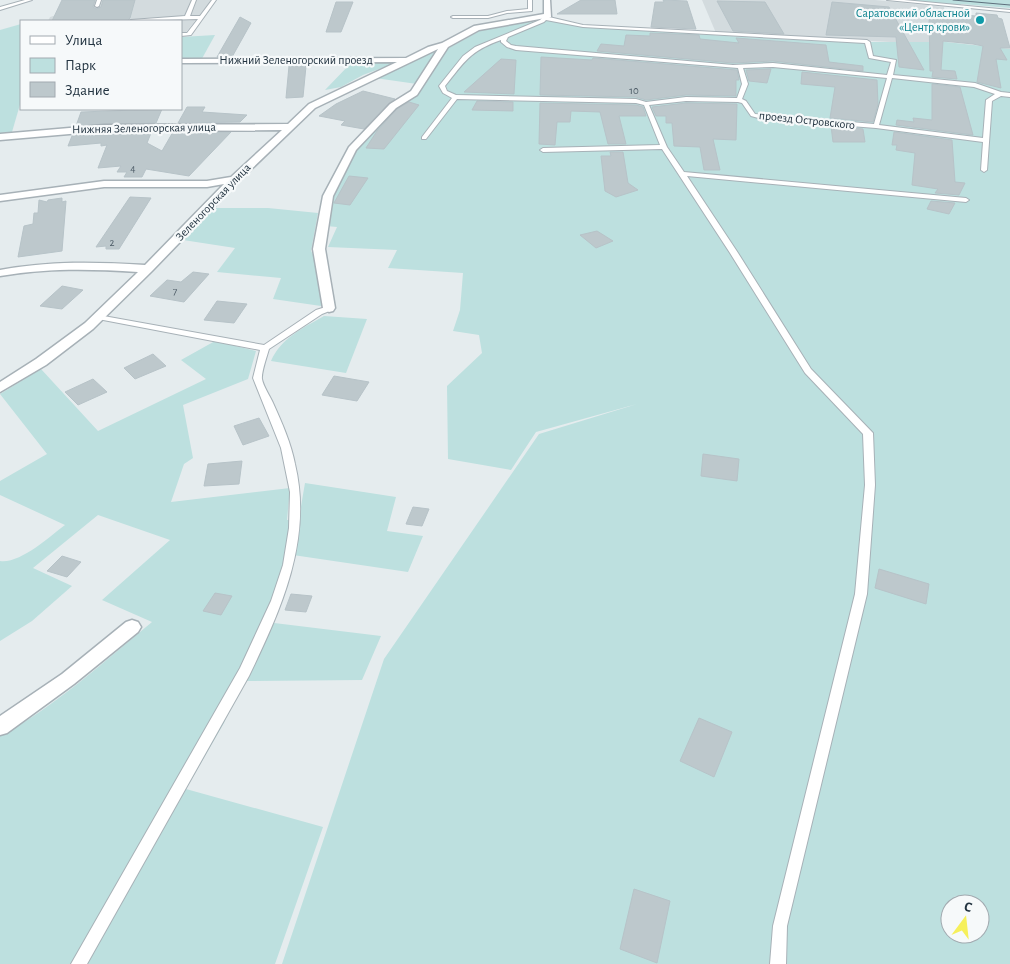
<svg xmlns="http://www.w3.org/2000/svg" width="1010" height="964" font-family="'Alegreya Sans',sans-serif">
<rect width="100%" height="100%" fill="#e5ecee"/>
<!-- built -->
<g fill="#d3dbde">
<path d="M93 0H212L182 37 181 21H48L50 17 89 5Z"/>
<path d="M702 0H875L944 7 946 42 910 43 716 33Z"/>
</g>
<!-- green -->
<g fill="#bde0df" fill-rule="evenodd">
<path d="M902 0H1010V8L961 4 960 6Z"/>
<path d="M532 20H548L578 26 727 36 836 42H946L1010 49V964H282L384 659 539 434 637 404 536 432 511 470 448 459 447 386 482 353 479 335 453 331 460 310 463 273 388 268 397 250 328 247 337 227 326 226 327 206 352 154 373 131 405 101 445 50 485 28ZM950 904H980V934H950Z"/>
<path d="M21 24V101L12 132 0 135V30Z"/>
<path d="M215 35 199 64H181V37Z"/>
<path d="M440 50 428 63 417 84 375 78 431 51Z"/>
<path d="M393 61 398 62 363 75 341 87 325 90 351 63Z"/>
<path d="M215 208H268L318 213 311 251 315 258 324 299 321 306 273 299 281 278 217 272 235 248 183 240Z"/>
<path d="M324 316 367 319 346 373 271 361C281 338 303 328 324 316Z"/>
<path d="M215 341 256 351 248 379 183 405 193 458 184 464 171 502 290 488 287 520 299 518 305 483 396 497 387 531 423 536 408 572 293 555 266 622 381 636 362 680 241 681 224 723 186 789 323 827 275 964H0V736C52 709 106 660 152 622L102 600 170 540 98 515 33 568 72 586 32 621 0 641V561C20 564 49 537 65 525L0 495V481L47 454 0 394 41 369 98 431 206 379 181 360Z"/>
</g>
<!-- building -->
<g fill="#bdc8cc" stroke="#b7c3c8">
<path d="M62 0H95L93 7 96 9 101 7 103 0H135L130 18 127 21H52Z"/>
<path d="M581 0H615L617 14H557Z"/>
<path d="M663 0 687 1 696 29 651 27 655 2H664Z"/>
<path d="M717 1 765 2 784 34 733 31Z"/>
<path d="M336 2H353L341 32H326Z"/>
<path d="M832 2 889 7 924 70 899 67 896 37 826 35Z"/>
<path d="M929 12 976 16V13L997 15 998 18 1002 19 1010 48H1000L1007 60 996 59 1001 88 977 82 983 46 973 44 943 41 941 70 955 71 957 79 932 77 933 71H930Z"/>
<path d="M240 17 251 23 232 57H217Z"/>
<path d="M650 33 699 35 700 39 739 43 736 38 826 45 829 62 863 66V71L773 61 733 63 597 51 601 44 624 46 626 35 650 36Z"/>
<path d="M541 57 592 60 593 58 737 70 739 80H736V96L686 95 646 100 636 97 540 95Z"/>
<path d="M501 59 516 60 514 94 464 92Z"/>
<path d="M289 66H306L303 97 286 98Z"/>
<path d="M771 69 767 83 749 81 746 70Z"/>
<path d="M802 72 877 80 878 104 873 122 830 118 835 87 801 84Z"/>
<path d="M932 84 960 87 973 135 896 125 897 120 914 122 913 118 932 120Z"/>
<path d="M363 91 395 99 389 103 364 129 341 125 345 121 319 116 336 104Z"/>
<path d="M477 101 513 102V111L472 110Z"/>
<path d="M409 102 419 105 384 149 366 148 377 131 397 109Z"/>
<path d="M540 103 636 105 643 107 646 116H619L626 144H608L600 112 571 111 570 122H557L555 145 539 144Z"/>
<path d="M686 103 737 104 736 140 713 139 720 170H704L700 147 674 146 672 123H666V116H656L652 107Z"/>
<path d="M187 107H205L202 112 247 115 240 122 178 123Z"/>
<path d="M162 109 156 123 76 126 81 112Z"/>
<path d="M831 126 863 129 865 142H833Z"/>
<path d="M173 132H231L189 176 146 169 142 177H124L127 172H117L121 166 98 168 107 145 101 146V143L68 146 72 136 104 133H151L147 143 162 151Z"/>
<path d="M894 132 952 140 955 182 965 183 959 195 935 193 938 189 912 185 915 153 896 150 897 145H892Z"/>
<path d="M610 152H623L628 183 638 190 616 197 605 191 601 156H611Z"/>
<path d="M349 176 368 178 350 205 334 203Z"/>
<path d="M130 197 151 198 119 249H106V246L96 247Z"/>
<path d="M62 198V202L66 201 62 251 18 257 24 226 33 224 34 213H38L39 200 47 202 48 200Z"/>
<path d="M931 201 955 203 949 214 927 209Z"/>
<path d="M597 231 613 241 596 248 580 235Z"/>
<path d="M193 272 209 274 184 302 150 296 167 280 181 282Z"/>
<path d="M62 286 83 290 62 309 40 306Z"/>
<path d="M217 301 247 304 234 323 204 320Z"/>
<path d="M153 354 166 366 135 379 124 368Z"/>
<path d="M334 376 369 382 357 401 322 395Z"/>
<path d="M93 379 107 392 78 405 65 392Z"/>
<path d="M259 418 269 436 243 445 234 426Z"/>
<path d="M703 454 739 459 737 481 701 476Z"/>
<path d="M242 461 239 484 204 486 208 464Z"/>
<path d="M413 507 429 509 422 526 406 524Z"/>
<path d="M62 556 81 562 67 577 47 571Z"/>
<path d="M879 569 929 584 926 604 875 588Z"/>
<path d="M215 593 232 596 221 615 203 611Z"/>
<path d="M291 594 312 596 306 612 285 610Z"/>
<path d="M699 718 732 732 714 777 680 761Z"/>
<path d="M634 889 670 901 657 963 620 949Z"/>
</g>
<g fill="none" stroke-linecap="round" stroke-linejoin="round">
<defs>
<g id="lane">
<path d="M25 0H32L0 10V7Z"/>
<path d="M97 0H101L99 6 97 7 95 6Z"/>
<path d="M192 0H196L190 16H200L212 0H216L191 35 181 36V33H187L198 19 129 21 131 20 185 16Z"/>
<path d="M528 0H532V11L507 13 488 18H453L451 17 453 16H488L507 11 528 9Z"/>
<path d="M887 0H904L1010 10V12Z"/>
<path d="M546 14H550L549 17 583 25 867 40 870 42 873 56 896 60 893 75 975 83 1001 92 1010 93V97L1001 96 992 101 987 170 984 172 981 170 983 142 876 128 762 119 751 116 742 103 738 102 686 101 649 105 667 147 684 172 966 198 969 200 966 202 687 176 738 253 811 369 873 433 875 485 867 594 787 926 786 964H770L773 926 855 594 865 485 863 434 805 373 730 253 662 149 543 152 540 150 543 148 660 145 644 105 636 103 457 99 426 139H422V137L452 98 443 93 439 86 463 56 475 47 540 20ZM546 20 583 27 865 43 869 58 891 62 887 75 773 63 733 65 516 46 511 45 506 41 508 37 544 22ZM501 40V42L507 47 516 50 738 68 742 84 737 98 686 97 646 102 636 99 456 95 447 91 445 86C465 61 470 51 501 40ZM773 67 887 78 874 124 755 114 746 101 742 99 748 84 743 68ZM892 78 974 87 995 94 986 100 983 138 879 125Z"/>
<path d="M329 306H332V310L322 314 269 349C267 356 261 373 262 379 263 386 270 396 273 403 282 423 291 443 295 464 313 539 281 610 249 676L87 964H71L240 668 271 601 283 565 289 528 290 492 281 448 253 378 260 350 98 319 94 317 98 315 264 345 316 310Z"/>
</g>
<g id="street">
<path d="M544 0H550L551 17 479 30 448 47 417 95 396 108 356 150 333 196 325 249 335 308 333 311 329 312 323 308 313 249 323 196 349 147 390 104 411 91 438 49 315 108 238 182 152 271 93 329 46 365 0 392V382L36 359 85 323 138 272C89 269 49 268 0 276V270C52 261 93 262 145 265L224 184 207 187H104L0 201V195L104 181H207L231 177 282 130 104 131 0 140V134L104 125 288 124 309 104 397 62 181 63V59L406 58 428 47 442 43 474 26 544 14Z"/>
<path d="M132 620 138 622 141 627 138 632 74 684 7 733 0 735V716L62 674 126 622Z"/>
</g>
</defs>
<!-- lane casing -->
<use href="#lane" stroke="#a7b1b7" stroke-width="2"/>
<!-- street casing -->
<use href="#street" stroke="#a7b1b7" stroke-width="3"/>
<!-- lane -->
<use href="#lane" fill="#fff" fill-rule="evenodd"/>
<!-- street -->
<use href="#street" fill="#fff" fill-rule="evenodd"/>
<!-- tram -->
<path stroke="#5e6f7c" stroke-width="1" d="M953 0 1010 5"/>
</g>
<!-- markers -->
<circle fill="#0f9aa8" stroke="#f6f9fa" stroke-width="2" cx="980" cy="20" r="5"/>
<g text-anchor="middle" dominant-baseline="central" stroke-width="4.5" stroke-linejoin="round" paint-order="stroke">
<!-- far-number labels -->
<g font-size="11" fill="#4a5964">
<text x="634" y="90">10</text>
<text x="133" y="168">4</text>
<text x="112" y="242">2</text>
<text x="175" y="291">7</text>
</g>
<!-- far-culture labels -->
<g font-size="12" fill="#0d838f" stroke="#f6f9fa" text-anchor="end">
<text x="970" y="13">Саратовский областной<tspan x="970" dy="14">«Центр крови»</tspan></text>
</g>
<!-- far-street labels -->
<g font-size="12" fill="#233441" stroke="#f6f9fa">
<text x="296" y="60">Нижний Зеленогорский проезд</text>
<text transform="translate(807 120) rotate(6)">проезд Островского</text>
<text transform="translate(144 128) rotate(-1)">Нижняя Зеленогорская улица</text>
<text transform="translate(213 202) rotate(-46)">Зеленогорская улица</text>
</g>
</g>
<!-- legend -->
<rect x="20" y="20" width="162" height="90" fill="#f6f9fa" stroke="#a2aab0"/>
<rect x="30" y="36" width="25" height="8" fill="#ffffff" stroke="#a2aab0"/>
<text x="65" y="45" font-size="15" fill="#233441">Улица</text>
<rect x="30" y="58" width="25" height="15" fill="#bde0df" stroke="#a2aab0"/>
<text x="65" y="70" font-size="15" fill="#233441">Парк</text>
<rect x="30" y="82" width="25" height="15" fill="#bdc8cc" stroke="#a2aab0"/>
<text x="65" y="95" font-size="15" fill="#233441">Здание</text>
<!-- north arrow -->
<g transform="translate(965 919) rotate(15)"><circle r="24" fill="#f6f9fa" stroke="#a2aab0"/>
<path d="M0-4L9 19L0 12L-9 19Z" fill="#f6f05b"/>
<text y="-8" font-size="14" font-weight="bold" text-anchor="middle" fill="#233441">С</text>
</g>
</svg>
